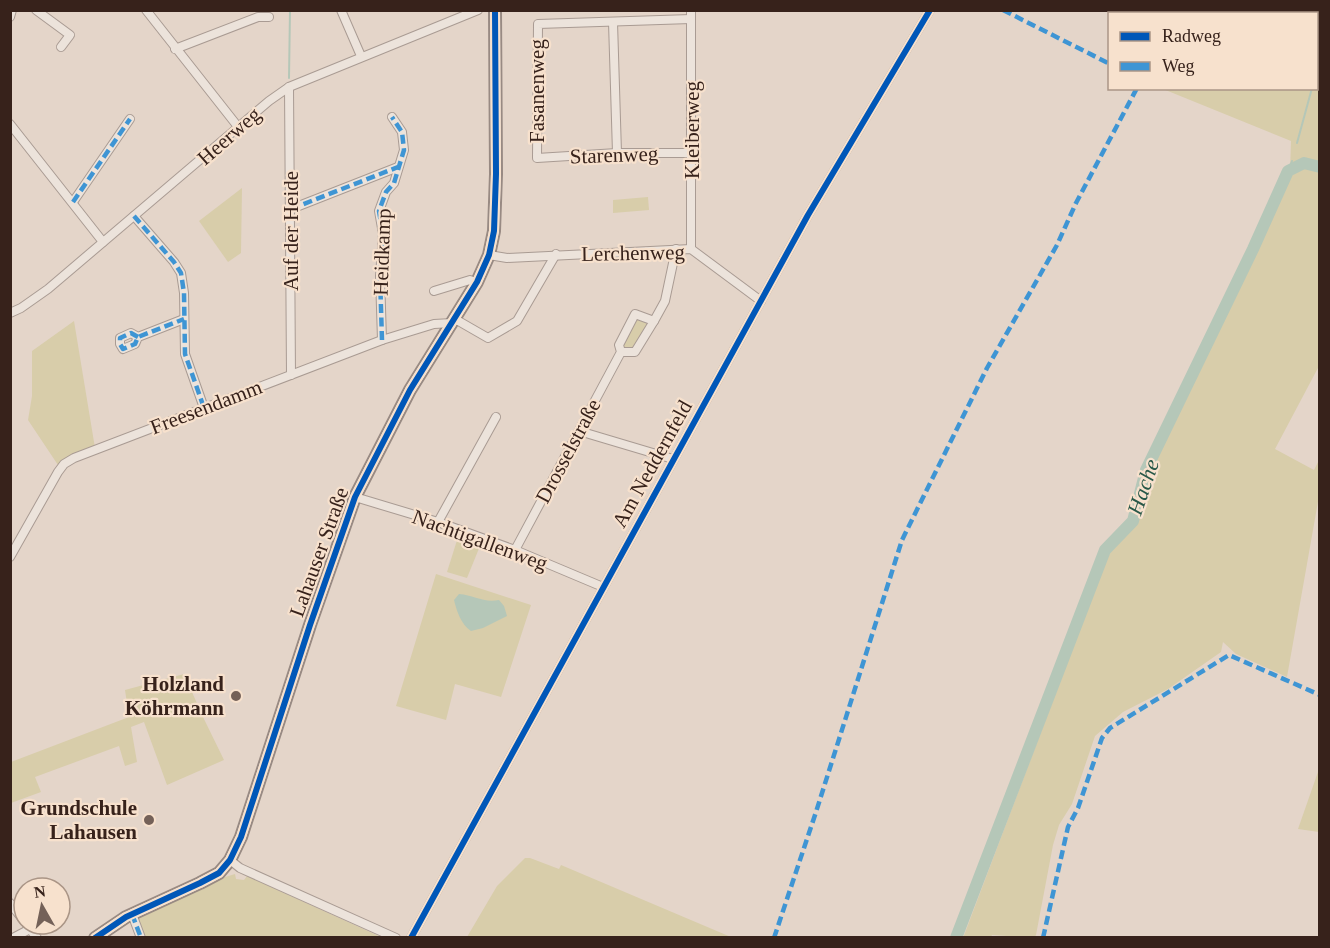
<svg xmlns="http://www.w3.org/2000/svg" width="1330" height="948" font-family="Georgia,serif">
<rect width="100%" height="100%" fill="#e4d5c9"/>
<!-- green -->
<g fill="#d8cdaa">
<path d="M1227 10 1319 11V366L1275 449 1314 470 1319 460V496L1287 677 1236 654 1223 642 1221 652 1168 689 1123 712 1095 736 1072 804 1059 825 1053 845 1036 935 1034 938 992 935 991 937 963 938 1109 552 1136 524 1149 471 1280 196 1290 172 1291 141 1163 89 1316 88V14L1225 13Z"/>
<path d="M242 188 241 253 228 262 199 221Z"/>
<path d="M648 197 649 210 613 213V200Z"/>
<path d="M635 316 652 322 635 351H622L620 345Z"/>
<path d="M74 321 95 448 70 458 58 465 28 420 32 396V351Z"/>
<path d="M459 534 482 541 467 578 447 572Z"/>
<path d="M436 574 531 605 501 697 455 684 446 720 396 706Z"/>
<path d="M184 674 203 717 224 760 167 785 144 722 131 727 137 762 125 766 119 746 35 777 41 792 11 803V762L129 717 125 690Z"/>
<path d="M1319 769V832L1298 829Z"/>
<path d="M525 858H530L559 869 561 865 731 937H467L497 886Z"/>
<path d="M235 874 236 879 244 880 247 876 381 937H146L137 919 146 912 222 878Z"/>
</g>
<!-- water -->
<path fill="#b5c7b8" d="M459 594C474 595 483 603 499 600L504 606 507 616 483 628 471 631C461 624 457 612 454 600Z"/>
<g fill="none" stroke-linecap="round" stroke-linejoin="round">
<!-- stream -->
<g stroke="#b5c7b8" stroke-width="2">
<path d="M1316 74 1319 65"/>
<path d="M289 78 290 10"/>
<path d="M1297 143 1312 88"/>
<path d="M1288 171 1292 161"/>
</g>
<!-- river -->
<g stroke="#b5c7b8" stroke-width="12">
<path d="M1299 14V10"/>
<path d="M1316 63 1320 66"/>
<path d="M956 938 1105 550 1133 521 1146 470 1253 249 1288 171 1304 163 1320 167"/>
</g>
<defs>
<g id="street">
<path d="M36 10 70 35 61 47"/>
<path d="M146 10 239 128"/>
<path d="M341 10 361 56"/>
<path d="M10 17 12 10"/>
<path d="M691 19 538 24 537 158 617 153H692"/>
<path d="M613 22 617 153"/>
<path d="M175 49 258 17H269"/>
<path d="M289 87 291 375"/>
<path d="M10 124 103 242"/>
<path d="M73 202 130 119"/>
<path d="M291 209 398 167"/>
<path d="M134 216 174 262 181 273 184 293 185 354 204 408"/>
<path d="M691 249V10"/>
<path d="M489 255 507 258 691 249 761 301"/>
<path d="M434 291 470 280 477 282"/>
<path d="M10 313 21 308 48 289 269 101 289 87 478 10"/>
<path d="M455 319 488 338 517 321 556 254"/>
<path d="M654 321 665 301 676 249"/>
<path d="M138 337 131 333 120 338V344L123 349 135 344 138 337 184 319"/>
<path d="M382 340 380 276 383 234 379 211 386 192 394 183 404 150 402 132 392 117"/>
<path d="M579 431 673 459"/>
<path d="M355 497 438 522 515 550 603 587"/>
<path d="M438 522 496 417"/>
<path d="M515 550 621 352 619 345 635 314 654 321 635 352H621"/>
<path d="M10 557 58 472 64 464 74 458 382 340 434 324 452 323"/>
<path d="M230 860 240 868 396 938"/>
<path d="M10 903 24 921"/>
<path d="M132 914 141 938"/>
<path d="M27 925 37 938"/>
<path d="M13 938 30 929"/>
<path d="M411 938 808 215 930 10"/>
</g>
<path id="secondary" d="M95 938 126 917 200 883 219 873 230 860 241 837 310 625 355 497 410 390 477 282 489 255 494 231 496 174 495 10"/>
</defs>
<!-- street casing -->
<use href="#street" stroke="#a99b93" stroke-width="10"/>
<!-- secondary casing -->
<use href="#secondary" stroke="#988a83" stroke-width="14"/>
<!-- street -->
<use href="#street" stroke="#ece3db" stroke-width="8"/>
<!-- secondary -->
<use href="#secondary" stroke="#ece3db" stroke-width="10"/>
<!-- quiet -->
<g stroke="#3e95d4" stroke-width="4.5" stroke-dasharray="9 4.5" stroke-linecap="butt">
<path d="M1003 10 1110 64"/>
<path d="M73 202 130 119"/>
<path d="M291 209 398 167"/>
<path d="M134 216 174 262 181 273 184 293 185 354 204 408"/>
<path d="M138 337 131 333 120 338V344L123 349 135 344 138 337 184 319"/>
<path d="M382 340 380 276 383 234 379 211 386 192 394 183 404 150 402 132 392 117"/>
<path d="M132 914 141 938"/>
<path d="M774 938 816 812 902 540 987 368 1057 245 1076 203 1137 88"/>
<path d="M1043 938 1068 827 1078 808 1102 738 1110 728 1229 655 1320 695"/>
</g>
<defs>
<g id="cycleway">
<path d="M95 938 126 917 200 883 219 873 230 860 241 837 310 625 355 497 410 390 477 282 489 255 494 231 496 174 495 10"/>
<path d="M411 938 808 215 930 10"/>
</g>
</defs>
<!-- cycleway casing -->
<use href="#cycleway" stroke="#f7e1cd" stroke-width="10"/>
<!-- cycleway -->
<use href="#cycleway" stroke="#0057b8" stroke-width="6"/>
</g>
<!-- markers -->
<g fill="#746158" stroke="#f7e1cd" stroke-width="2">
<circle cx="236" cy="696" r="6"/>
<circle cx="149" cy="820" r="6"/>
</g>
<g text-anchor="middle" dominant-baseline="central" stroke-width="4.5" stroke-linejoin="round" paint-order="stroke">
<!-- street labels -->
<g font-size="21" fill="#37221b" stroke="#f7e1cd">
<text transform="translate(537 91) rotate(-90)">Fasanenweg</text>
<text transform="translate(692 130) rotate(-90)">Kleiberweg</text>
<text transform="translate(229 136) rotate(-41)">Heerweg</text>
<text transform="translate(614 155) rotate(-2)">Starenweg</text>
<text transform="translate(291 231) rotate(-90)">Auf der Heide</text>
<text transform="translate(382 252) rotate(-88)">Heidkamp</text>
<text transform="translate(633 253) rotate(-1)">Lerchenweg</text>
<text transform="translate(206 407) rotate(-21)">Freesendamm</text>
<text transform="translate(568 451) rotate(-62)">Drosselstraße</text>
<text transform="translate(652 464) rotate(-61)">Am Neddernfeld</text>
<text transform="translate(480 540) rotate(20)">Nachtigallenweg</text>
<text transform="translate(319 552) rotate(-70)">Lahauser Straße</text>
</g>
<!-- poi labels -->
<g font-size="21" font-weight="bold" fill="#37221b" stroke="#f7e1cd" text-anchor="end">
<text x="224" y="684">Holzland<tspan x="224" dy="24">Köhrmann</tspan></text>
<text x="137" y="808">Grundschule<tspan x="137" dy="24">Lahausen</tspan></text>
</g>
<!-- water labels -->
<g font-size="22" font-style="italic" fill="#295849" stroke="#f7e1cd">
<text transform="translate(1143 487) rotate(-71)">Hache</text>
</g>
</g>
<!-- border -->
<rect width="1330" height="948" fill="none" stroke="#37221b" stroke-width="24"/>
<!-- legend -->
<rect x="1108" y="12" width="210" height="78" fill="#f7e1cd" stroke="#aa9586" stroke-width="1.5"/>
<rect x="1120" y="32" width="30" height="9" fill="#0057b8" stroke="#aa9586" stroke-width="1.5"/>
<text x="1162" y="42" font-size="18" fill="#37221b">Radweg</text>
<rect x="1120" y="62" width="30" height="9" fill="#3e95d4" stroke="#aa9586" stroke-width="1.5"/>
<text x="1162" y="72" font-size="18" fill="#37221b">Weg</text>
<!-- north arrow -->
<g transform="translate(42 906) rotate(351)"><circle r="28" fill="#f7e1cd" stroke="#aa9586" stroke-width="1.5"/>
<path d="M0-4.5L10 22L0 15L-10 22Z" fill="#746158"/>
<text y="-9" font-size="16" font-weight="bold" text-anchor="middle" fill="#37221b">N</text>
</g>
</svg>
